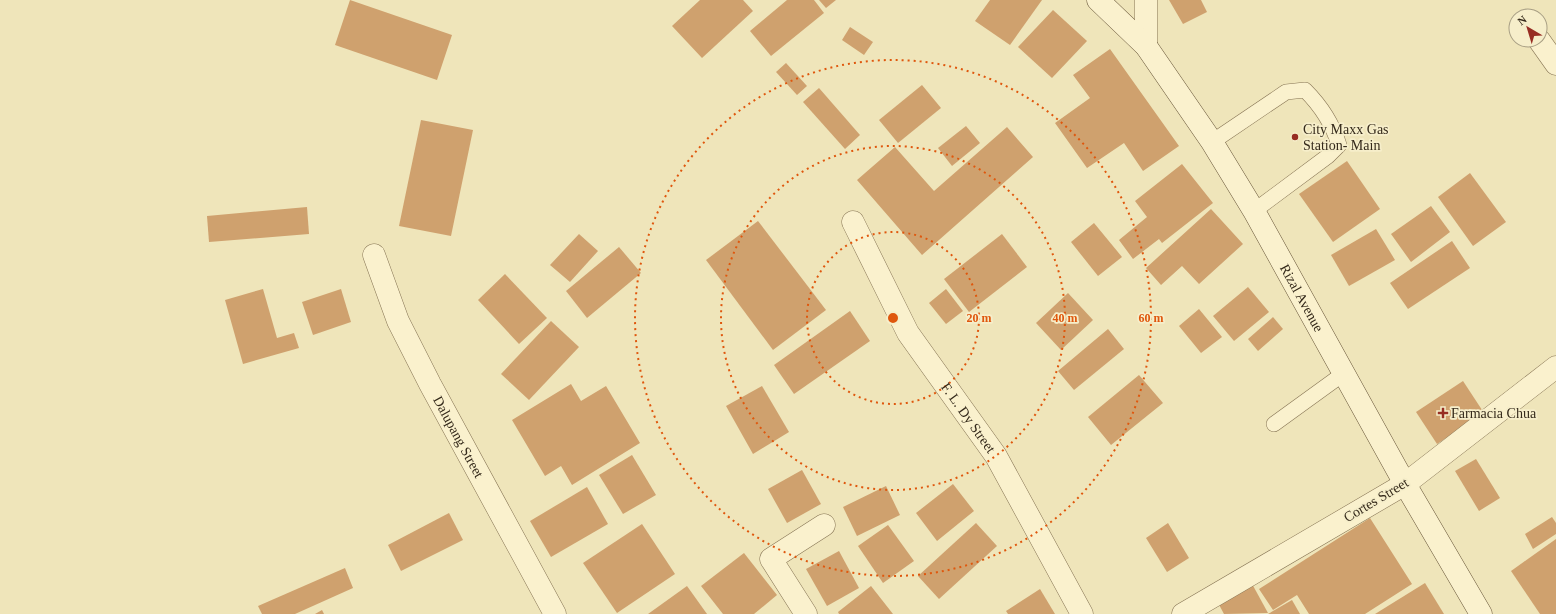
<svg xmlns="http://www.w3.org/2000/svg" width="1556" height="614" font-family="'Times New Roman',serif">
<rect width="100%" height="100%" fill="#efe5ba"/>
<!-- building -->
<g fill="#cfa16e">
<path d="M350 0 452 35 437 80 335 45Z"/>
<path d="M700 0H743L753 11 702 58 672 26Z"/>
<path d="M787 0H814L824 13 771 56 750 31Z"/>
<path d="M819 0H836L826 8Z"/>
<path d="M990 0H1042L1010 45 975 21Z"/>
<path d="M1169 0H1201L1207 12 1183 24Z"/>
<path d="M1053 10 1087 41 1052 78 1018 47Z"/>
<path d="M850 27 873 42 864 55 842 40Z"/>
<path d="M1110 49 1179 146 1143 171 1124 143 1087 168 1055 123 1090 98 1073 75Z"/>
<path d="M786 63 807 86 797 95 776 72Z"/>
<path d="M922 85 941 108 898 143 879 120Z"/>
<path d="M819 88 860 135 845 149 803 102Z"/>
<path d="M421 120 473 130 451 236 399 226Z"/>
<path d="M966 126 980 143 952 166 938 148Z"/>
<path d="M1007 127 1033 157 922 255 857 180 895 147 934 191Z"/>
<path d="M1347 161 1380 209 1333 242 1299 194Z"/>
<path d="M1182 164 1213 203 1162 243 1159 239 1133 259 1119 240 1147 217 1135 201Z"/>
<path d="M1470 173 1506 222 1473 246 1438 197Z"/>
<path d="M1431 206 1450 232 1411 262 1391 234Z"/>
<path d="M307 207 309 234 209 242 207 216Z"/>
<path d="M1211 209 1243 244 1199 284 1182 266 1161 285 1146 268Z"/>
<path d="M758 221 826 310 773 350 706 260Z"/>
<path d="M1094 223 1122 257 1098 276 1071 242Z"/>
<path d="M1376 229 1395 260 1349 286 1331 255Z"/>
<path d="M579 234 598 251 570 282 550 265Z"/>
<path d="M1002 234 1027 267 969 312 944 279Z"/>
<path d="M1452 241 1470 268 1408 309 1390 283Z"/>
<path d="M619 247 641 273 587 318 566 291Z"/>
<path d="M505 274 547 318 519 344 478 300Z"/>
<path d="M1248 287 1269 312 1234 341 1213 316Z"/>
<path d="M263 289 277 338 294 333 299 348 243 364 225 300Z"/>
<path d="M341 289 351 322 313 335 302 302Z"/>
<path d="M946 289 963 311 946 324 929 303Z"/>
<path d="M1068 293 1093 320 1061 350 1036 323Z"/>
<path d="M1199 309 1222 337 1201 353 1179 326Z"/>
<path d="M850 311 870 341 794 394 774 365Z"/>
<path d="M1273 317 1283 329 1258 351 1248 339Z"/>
<path d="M551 321 579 347 529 400 501 374Z"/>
<path d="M1108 329 1124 349 1074 390 1058 371Z"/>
<path d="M1139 375 1163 403 1111 445 1088 417Z"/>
<path d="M1463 381 1484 413 1437 444 1416 412Z"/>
<path d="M571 384 581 401 606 386 640 443 572 485 561 466 545 476 512 420Z"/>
<path d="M762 386 789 432 753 454 726 406Z"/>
<path d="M632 455 656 495 623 514 599 475Z"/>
<path d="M1476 459 1500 498 1479 511 1455 471Z"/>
<path d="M802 470 821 504 787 523 768 489Z"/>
<path d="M953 484 974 511 937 541 916 513Z"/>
<path d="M886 486 900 515 857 536 843 507Z"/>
<path d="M587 487 608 524 551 557 530 521Z"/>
<path d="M449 513 463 540 401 571 388 545Z"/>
<path d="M1552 517 1556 523V534L1533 549 1525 534Z"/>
<path d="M1370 518 1412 584 1365 614H1309L1297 595 1273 610 1259 589Z"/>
<path d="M976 523 997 546 939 599 918 576Z"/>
<path d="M1168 523 1189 558 1167 572 1146 538Z"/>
<path d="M642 524 675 574 617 613 583 563Z"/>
<path d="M888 525 914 561 883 583 858 546Z"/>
<path d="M1556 539V614H1540L1511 571Z"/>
<path d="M839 551 859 588 827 606 806 569Z"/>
<path d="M744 553 777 595 754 614H723L701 586Z"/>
<path d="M345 568 353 588 295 614H262L258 606Z"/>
<path d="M1251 582 1268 613 1224 614 1217 601Z"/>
<path d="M1425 583 1444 614H1375Z"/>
<path d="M687 586 707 614H648Z"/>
<path d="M871 586 893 614H839L838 612Z"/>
<path d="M1040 589 1055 614H1008L1006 611Z"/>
<path d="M1292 600 1300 614H1268Z"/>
<path d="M322 610 324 614H315Z"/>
</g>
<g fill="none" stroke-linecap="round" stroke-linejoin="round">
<defs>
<g id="service">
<path d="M1212 142 1286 92 1305 90C1320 105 1333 125 1339 145L1328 156 1254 211"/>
<path d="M1274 424 1343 374"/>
</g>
<g id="minor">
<path d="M1539 40 1556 64"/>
<path id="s1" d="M853 222 908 333 996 456 1082 614"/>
<path id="s2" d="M374 255 398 321 430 384 555 614"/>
<path d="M1405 484 1556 367"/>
<path d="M806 614 771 559 824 525"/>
</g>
<g id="tertiary">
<path d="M1146 0V46"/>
<path d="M1183 614 1405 484"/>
</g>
<g id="secondary">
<path id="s3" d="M1098 0 1146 46 1212 142 1254 211 1405 484 1481 614"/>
</g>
</defs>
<!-- service casing -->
<use href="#service" stroke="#867454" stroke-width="16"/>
<!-- minor casing -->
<use href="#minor" stroke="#867454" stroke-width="23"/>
<!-- tertiary casing -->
<use href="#tertiary" stroke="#867454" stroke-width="23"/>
<!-- secondary casing -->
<use href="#secondary" stroke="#675538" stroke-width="23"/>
<!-- service -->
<use href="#service" stroke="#faf1cd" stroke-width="15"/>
<!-- minor -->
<use href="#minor" stroke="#faf1cd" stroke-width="22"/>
<!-- tertiary -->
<use href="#tertiary" stroke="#faf1cd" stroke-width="22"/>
<!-- secondary -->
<use href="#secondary" stroke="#faf1cd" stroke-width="22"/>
</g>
<!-- distance rings -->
<g fill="none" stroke="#df570d" stroke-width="2" stroke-dasharray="2 4">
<circle cx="893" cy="318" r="86"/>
<circle cx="893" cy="318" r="172"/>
<circle cx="893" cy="318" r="258"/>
</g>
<!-- markers -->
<g fill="#972d22" stroke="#f6eeca" stroke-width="1.5">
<circle cx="1295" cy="137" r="4"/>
<path d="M1441 407h4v4h4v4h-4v4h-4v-4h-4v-4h4z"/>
</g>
<g text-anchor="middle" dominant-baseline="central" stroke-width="3.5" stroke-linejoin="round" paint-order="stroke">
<!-- poi labels -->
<g font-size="14" fill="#34291a" stroke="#f6eeca" text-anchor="start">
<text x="1303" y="129">City Maxx Gas<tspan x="1303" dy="16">Station- Main</tspan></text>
<text x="1451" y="413">Farmacia Chua</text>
</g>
<!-- street labels -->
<g font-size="14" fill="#34291a" stroke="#f6eeca">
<text stroke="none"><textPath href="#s3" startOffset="363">Rizal Avenue</textPath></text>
<text stroke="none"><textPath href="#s1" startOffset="228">F. L. Dy Street</textPath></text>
<text stroke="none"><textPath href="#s2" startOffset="201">Dalupang Street</textPath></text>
<text transform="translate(1376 500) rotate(-31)">Cortes Street</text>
</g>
</g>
<circle cx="893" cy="318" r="6" fill="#df570d" stroke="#f6eeca" stroke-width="2"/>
<g font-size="12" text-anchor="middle" font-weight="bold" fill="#df570d" stroke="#f6eeca" stroke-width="3.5" stroke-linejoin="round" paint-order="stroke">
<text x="979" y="322">20 m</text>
<text x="1065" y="322">40 m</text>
<text x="1151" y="322">60 m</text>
</g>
<!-- north arrow -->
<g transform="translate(1528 28) rotate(322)"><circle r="19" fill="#f6eeca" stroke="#a89f84"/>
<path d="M0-3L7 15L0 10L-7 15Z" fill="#972d22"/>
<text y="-6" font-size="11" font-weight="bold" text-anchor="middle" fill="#34291a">N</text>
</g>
</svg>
